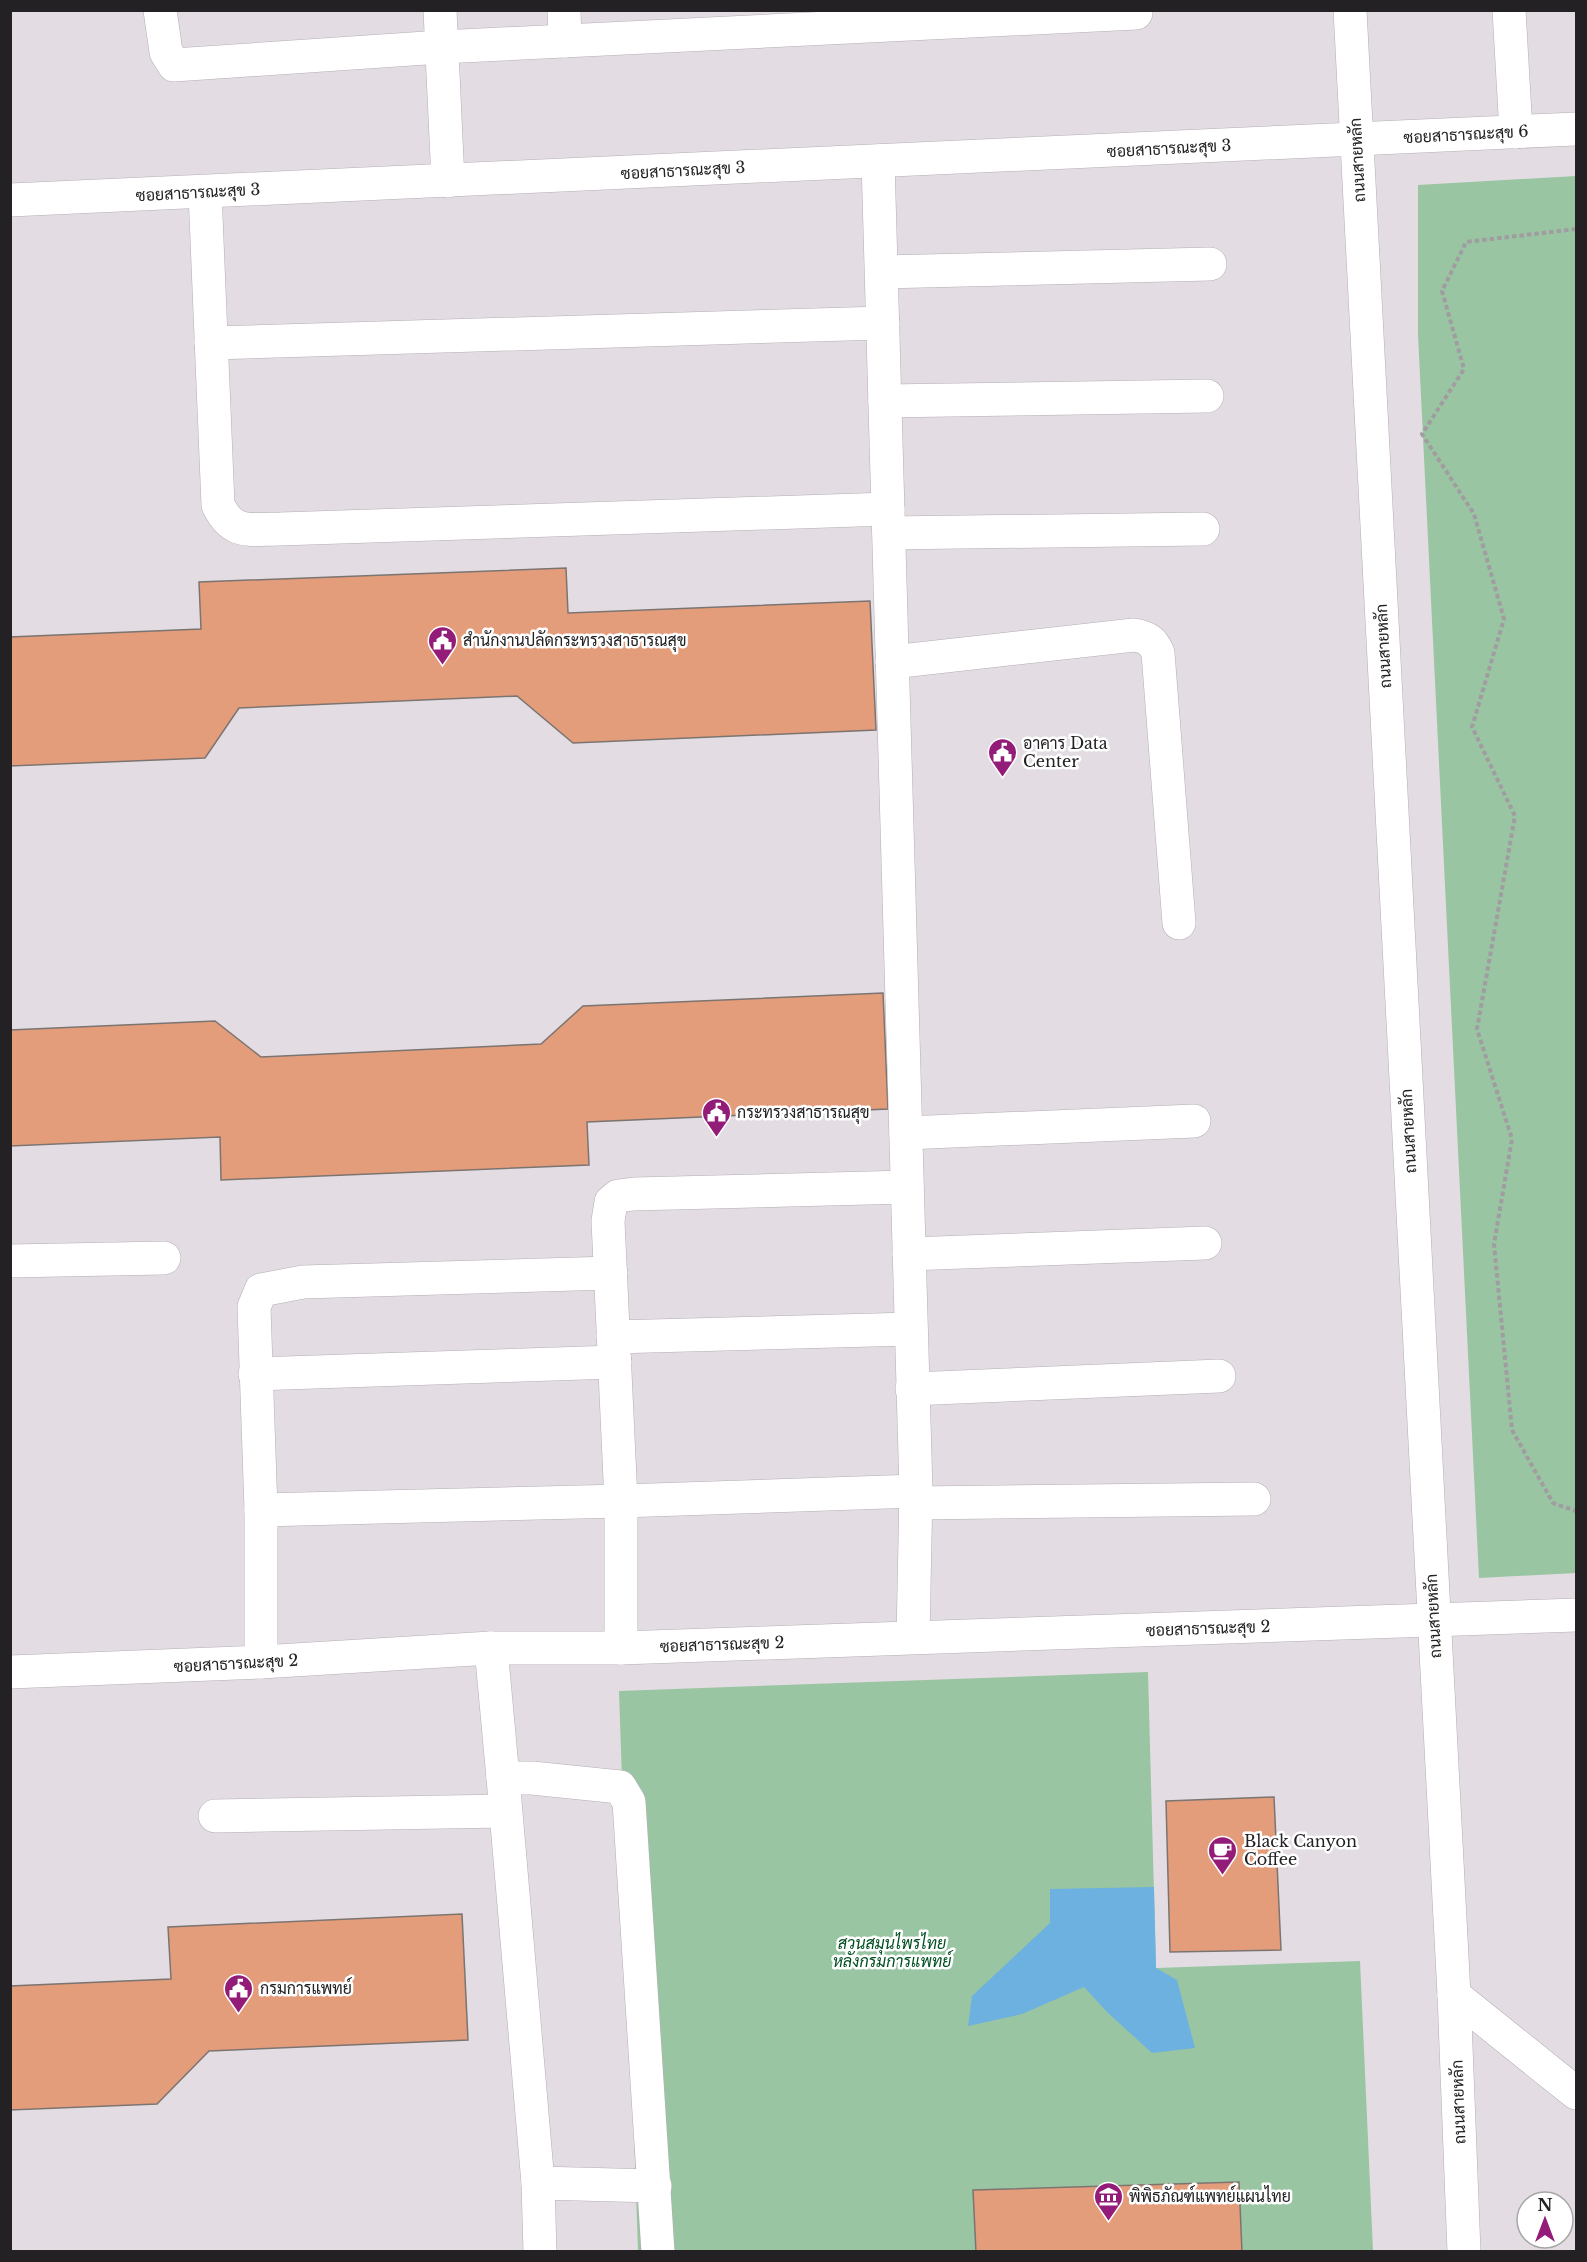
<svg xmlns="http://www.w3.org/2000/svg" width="1587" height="2262" font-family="'Libre Baskerville',Sarabun,serif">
<rect width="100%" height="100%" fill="#e3dde3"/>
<!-- green -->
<g fill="#9ac5a2">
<path d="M1576 176V1573L1479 1578 1418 335V185Z"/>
<path d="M1148 1672 1156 1968 1360 1961 1373 2251H638L619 1691Z"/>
</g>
<!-- water -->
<path fill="#6cb1e0" d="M1154 1887 1156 1968 1177 1980 1195 2048 1152 2053 1107 2012 1084 1987 1022 2014 968 2026 972 1996 1050 1923V1889Z"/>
<!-- building -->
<g fill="#e49d7b" stroke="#7c7471" stroke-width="1.5">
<path d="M566 568 568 613 870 601 876 730 573 743 517 696 239 708 205 758 10 766V637L201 629 199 582Z"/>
<path d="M883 993 888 1109 587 1122 589 1165 221 1180 220 1137 10 1146V1030L215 1021 261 1057 541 1044 583 1006Z"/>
<path d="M1274 1797 1281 1950 1170 1952 1166 1801Z"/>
<path d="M462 1914 468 2040 209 2051 157 2104 10 2110V1986L171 1979 168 1927Z"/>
<path d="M1239 2182 1242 2252H976L973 2190Z"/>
</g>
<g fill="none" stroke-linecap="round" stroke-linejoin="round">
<defs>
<g id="minor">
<path d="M160 10 166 52 174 65 441 47 1136 13"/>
<path d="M440 10 448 181"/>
<path d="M564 10 565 41"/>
<path d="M1350 10 1454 1995 1464 2252"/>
<path d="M1509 10 1516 132"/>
<path d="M878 161 916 1491 913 1637"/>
<path d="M205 192 218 505C233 536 250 529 280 529L888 509"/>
<path d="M10 200 1576 129"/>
<path d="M882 272 1210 264"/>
<path d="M211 343 883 323"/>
<path d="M885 401 1207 396"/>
<path d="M889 533 1203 529"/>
<path d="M892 662 1134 635C1147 637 1153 641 1158 653L1179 923"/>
<path d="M906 1133 1194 1121"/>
<path d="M909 1254 1205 1243"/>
<path d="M10 1261 164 1258"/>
<path d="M613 1337 911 1329"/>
<path d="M255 1374 615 1362"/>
<path d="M912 1389 1219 1376"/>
<path d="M916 1503 1254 1499"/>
<path d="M261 1510 621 1501 916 1491"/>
<path d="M491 1648 503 1778"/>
<path d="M621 1648V1501L608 1221 611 1202 618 1196 634 1194 907 1187"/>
<path d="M261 1662V1510L254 1307 261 1290 303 1282 611 1273"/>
<path d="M10 1672 261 1662 491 1648H621L1576 1615"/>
<path d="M215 1816 505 1811"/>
<path d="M1454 1995 1576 2093"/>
<path d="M538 2183 655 2186"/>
<path d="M540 2252 538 2183 503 1778H532L620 1787 629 1802 658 2252"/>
</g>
</defs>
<!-- minor casing -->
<use href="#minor" stroke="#b4aeb4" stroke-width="34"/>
<!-- path -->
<path stroke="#a09ca0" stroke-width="4" stroke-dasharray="4.5 3" stroke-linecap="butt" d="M1576 229 1466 242 1442 291 1464 369 1422 434 1474 514 1504 619 1472 727 1515 816 1477 1029 1512 1139 1494 1244 1512 1430 1553 1503 1576 1511"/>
<!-- minor -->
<use href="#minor" stroke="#fff" stroke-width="33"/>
</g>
<!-- icons -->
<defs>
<symbol id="civic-pin" viewBox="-11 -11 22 30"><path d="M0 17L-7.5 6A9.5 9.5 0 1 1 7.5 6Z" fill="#931c78" stroke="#fff"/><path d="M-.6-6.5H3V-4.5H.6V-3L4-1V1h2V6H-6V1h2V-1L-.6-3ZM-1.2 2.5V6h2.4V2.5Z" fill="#fff"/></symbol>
<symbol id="cafe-pin" viewBox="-11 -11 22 30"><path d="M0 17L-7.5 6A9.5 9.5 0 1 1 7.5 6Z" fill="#931c78" stroke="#fff"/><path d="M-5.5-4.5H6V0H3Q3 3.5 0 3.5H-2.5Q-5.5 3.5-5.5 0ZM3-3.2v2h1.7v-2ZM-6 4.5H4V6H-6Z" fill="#fff"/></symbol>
<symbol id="museum-pin" viewBox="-11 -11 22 30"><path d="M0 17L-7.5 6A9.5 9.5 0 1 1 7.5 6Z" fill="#931c78" stroke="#fff"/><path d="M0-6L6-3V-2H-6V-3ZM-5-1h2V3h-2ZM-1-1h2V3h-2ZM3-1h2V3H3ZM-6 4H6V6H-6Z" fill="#fff"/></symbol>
</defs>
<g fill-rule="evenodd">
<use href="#civic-pin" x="426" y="624" width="33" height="45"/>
<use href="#civic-pin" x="986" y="736" width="33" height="45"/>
<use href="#civic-pin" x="700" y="1096" width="33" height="45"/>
<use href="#cafe-pin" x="1206" y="1834" width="33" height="45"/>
<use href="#civic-pin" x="222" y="1972" width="33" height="45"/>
<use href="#museum-pin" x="1092" y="2180" width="33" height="45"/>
</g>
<g text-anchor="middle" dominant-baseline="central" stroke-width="5" stroke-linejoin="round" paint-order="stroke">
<!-- street labels -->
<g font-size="16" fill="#232123" stroke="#fff">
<text transform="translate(1466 134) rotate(-3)">ซอยสาธารณะสุข 6</text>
<text transform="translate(1169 148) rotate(-3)">ซอยสาธารณะสุข 3</text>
<text transform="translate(1357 160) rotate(-93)">ถนนสายหลัก</text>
<text transform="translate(683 170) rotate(-3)">ซอยสาธารณะสุข 3</text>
<text transform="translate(198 192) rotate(-3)">ซอยสาธารณะสุข 3</text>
<text transform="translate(1383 646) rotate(-93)">ถนนสายหลัก</text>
<text transform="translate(1408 1131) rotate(-93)">ถนนสายหลัก</text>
<text transform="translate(1433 1616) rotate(-93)">ถนนสายหลัก</text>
<text transform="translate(1208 1628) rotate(-2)">ซอยสาธารณะสุข 2</text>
<text transform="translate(722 1644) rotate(-2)">ซอยสาธารณะสุข 2</text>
<text transform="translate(236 1663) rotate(-3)">ซอยสาธารณะสุข 2</text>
<text transform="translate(1458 2102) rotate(-92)">ถนนสายหลัก</text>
</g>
<!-- poi labels -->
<g font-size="16" fill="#232123" stroke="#fff" text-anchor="start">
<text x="463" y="640">สำนักงานปลัดกระทรวงสาธารณสุข</text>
<text x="1023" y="743">อาคาร Data<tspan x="1023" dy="18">Center</tspan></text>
<text x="737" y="1112">กระทรวงสาธารณสุข</text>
<text x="1244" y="1841">Black Canyon<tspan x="1244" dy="18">Coffee</tspan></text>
<text x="260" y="1988">กรมการแพทย์</text>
<text x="1129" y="2196">พิพิธภัณฑ์แพทย์แผนไทย</text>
</g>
<!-- park labels -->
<g font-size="16" font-style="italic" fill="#025022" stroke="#fff">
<text x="892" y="1943">สวนสมุนไพรไทย<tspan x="892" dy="18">หลังกรมการแพทย์</tspan></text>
</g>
</g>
<!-- border -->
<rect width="1587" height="2262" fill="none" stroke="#232123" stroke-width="24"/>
<!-- north arrow -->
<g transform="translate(1545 2220)"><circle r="28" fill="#ffffff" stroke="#a7a6a7" stroke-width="1.5"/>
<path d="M0-4.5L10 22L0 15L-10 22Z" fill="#931c78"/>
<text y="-9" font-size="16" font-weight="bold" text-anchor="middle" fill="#232123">N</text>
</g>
</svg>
